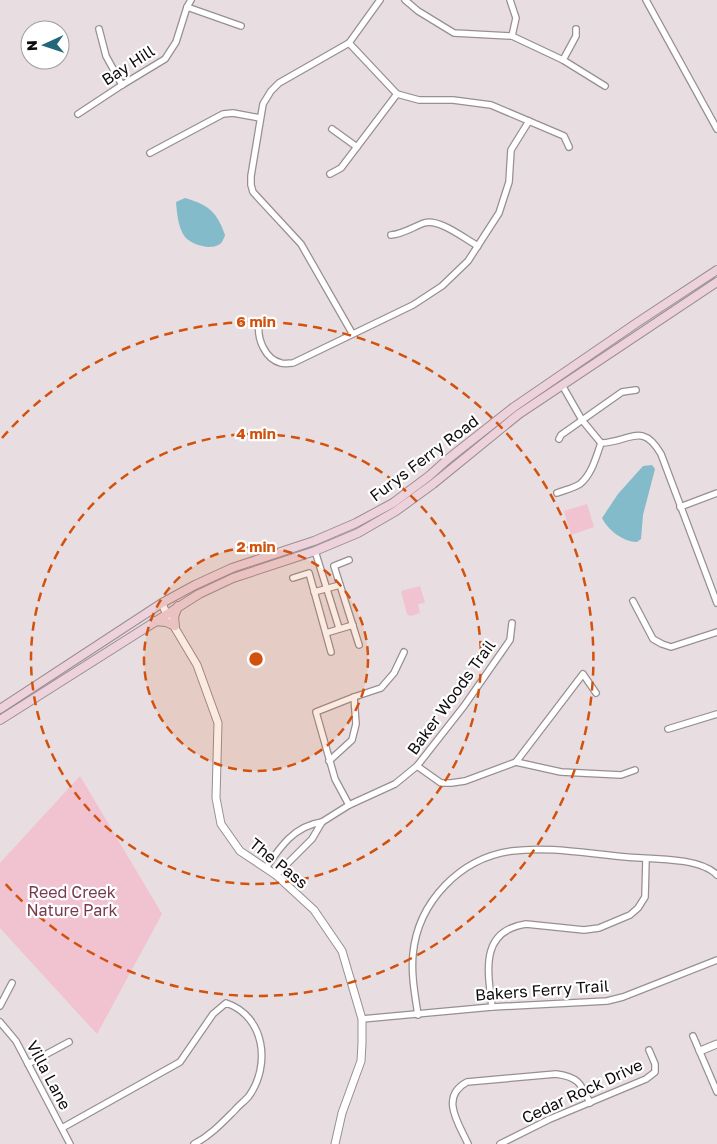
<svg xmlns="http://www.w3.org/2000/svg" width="717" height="1144" font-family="'Golos Text',sans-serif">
<rect width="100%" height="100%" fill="#e8dde0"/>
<!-- green -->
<g fill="#f1c2d0">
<path d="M587 504 594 527 571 535 564 511Z"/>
<path d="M420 586 425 603 418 604 420 613 410 616 407 614 401 591Z"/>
<path d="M80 776 162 914 97 1034 0 928V863Z"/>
</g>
<!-- water -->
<g fill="#84bbca">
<path d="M185 198C209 205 217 212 225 235 225 236 222 242 222 242 214 252 192 245 185 237 178 228 177 213 176 202Z"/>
<path d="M652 465 655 469 643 515 641 539 637 542C623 542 608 530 602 518L618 494 643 466Z"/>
</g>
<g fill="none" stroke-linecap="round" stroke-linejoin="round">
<defs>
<g id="minor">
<path d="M405 0 418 11 454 33 512 36 563 60 605 86"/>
<path d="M510 0 516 18 512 36"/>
<path d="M646 0 717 129"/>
<path d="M187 7 241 26"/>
<path d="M99 29 106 56 122 85"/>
<path d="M349 43 397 94 419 100H453L491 105 564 136 569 147"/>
<path d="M563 60 576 36V29"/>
<path d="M78 114 122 85 165 59 176 42 187 7 191 0"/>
<path d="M332 129 357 147"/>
<path d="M150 153 223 114 233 113 260 118"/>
<path d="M330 174 341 168 397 94"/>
<path d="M391 235C403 234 413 227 424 223 439 218 465 239 478 246"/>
<path d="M259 324C257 339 265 359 281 363 284 364 289 363 293 363L413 305 442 286 468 261 499 213 509 182 511 150 529 121"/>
<path d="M352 333 301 244 253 192 251 185V176L263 104 271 91 279 83 349 43 380 0"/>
<path d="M562 385 582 420 601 443C630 442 642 421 661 454L717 603"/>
<path d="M559 439 561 435 622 392 636 390"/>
<path d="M557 493C565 490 574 488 580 484 592 474 596 457 601 443"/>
<path d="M680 507 717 493"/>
<path d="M315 551 339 628"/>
<path d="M349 560 334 566 359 645"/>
<path d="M293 578 309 573 331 652"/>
<path d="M314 592 340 585"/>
<path d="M633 601 653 639 662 644 671 647 717 632"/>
<path d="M326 633 353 625"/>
<path d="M668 729 717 714"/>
<path d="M329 761 352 740 356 724 354 697"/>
<path d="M516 762 583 674 596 693"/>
<path d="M417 766 441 783H451L465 781 516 762 561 772 621 775 635 770"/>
<path d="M349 805 335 779 316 712 354 697 381 688 394 673 404 652"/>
<path d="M266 868C280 847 294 826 322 822"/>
<path d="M276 875 312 839 322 822 349 805 395 784 417 766 464 706 510 640 512 623"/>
<path d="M0 1006 12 983"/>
<path d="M492 1007C488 972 479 931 526 924L584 930 599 928 630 915 638 908 645 897 646 859"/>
<path d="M418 1015C415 995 411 975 413 954 418 902 460 858 512 851 549 846 589 854 626 857 650 859 700 857 717 875"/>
<path d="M362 1019 492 1007 607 1001 623 997 717 960"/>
<path d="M0 1022 16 1041 70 1144"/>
<path d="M693 1036 717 1092"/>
<path d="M28 1064 69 1042"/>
<path d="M62 1128 180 1062 213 1014 226 1003C265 1016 271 1065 249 1096 245 1101 239 1105 235 1110 222 1123 211 1135 194 1144"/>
<path d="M468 1144C459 1124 439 1097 467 1082L556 1074C579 1077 581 1084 590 1103"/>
<path d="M500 1144 550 1119 646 1079 655 1072V1064L649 1050"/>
</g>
<g id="tertiary">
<path d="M162 603 166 613 197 665 218 723 216 798 221 824 240 851 276 875 314 910 342 951 362 1019V1043L361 1061 342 1113 335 1144"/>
<path d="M700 1051 717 1044"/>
</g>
<g id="secondary">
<path d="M154 621 166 622 175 626 174 617 178 606"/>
<path d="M0 709 162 603 195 585 232 568 314 541 356 523 393 503 429 476 448 459 514 407 638 322 717 270"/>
<path d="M0 720 199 594 233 578 315 551 358 533 396 511 433 484 519 414 717 282"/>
</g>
</defs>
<!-- minor casing -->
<use href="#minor" stroke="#988f91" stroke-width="8"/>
<!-- tertiary casing -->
<use href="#tertiary" stroke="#988f91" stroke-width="9"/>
<!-- secondary casing -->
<use href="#secondary" stroke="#988f91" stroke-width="10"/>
<!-- minor -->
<use href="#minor" stroke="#fff" stroke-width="5.5"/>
<!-- tertiary -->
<use href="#tertiary" stroke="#fff" stroke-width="7"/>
<!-- secondary -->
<use href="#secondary" stroke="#edd2db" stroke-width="8"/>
</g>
<!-- distance rings -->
<circle cx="256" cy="659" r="112" fill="#d2510c" fill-opacity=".12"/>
<g fill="none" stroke="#d2510c" stroke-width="2.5" stroke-dasharray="9 6">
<circle cx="256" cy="659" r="112"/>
<circle cx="256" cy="659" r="225"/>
<path d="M2 438A337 337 0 1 1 2 880"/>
</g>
<g text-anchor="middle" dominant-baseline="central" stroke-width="4.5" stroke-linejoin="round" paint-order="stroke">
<!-- street labels -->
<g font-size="16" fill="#0f0c0d" stroke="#fff">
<text transform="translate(128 65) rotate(-33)">Bay Hill</text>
<text transform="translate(424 458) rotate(-37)">Furys Ferry Road</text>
<text transform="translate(451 697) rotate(-54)">Baker Woods Trail</text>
<text transform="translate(279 863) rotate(39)">The Pass</text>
<text transform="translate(542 990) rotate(-4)">Bakers Ferry Trail</text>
<text transform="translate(49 1075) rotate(62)">Villa Lane</text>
<text transform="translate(582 1091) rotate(-25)">Cedar Rock Drive</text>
</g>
<!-- park labels -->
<g font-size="16" fill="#793a50" stroke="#fff">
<text x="72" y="892">Reed Creek<tspan x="72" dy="18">Nature Park</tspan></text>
</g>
</g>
<circle cx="256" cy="659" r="8" fill="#d2510c" stroke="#fff" stroke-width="2.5"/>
<g font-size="15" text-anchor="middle" font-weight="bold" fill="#d2510c" stroke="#fff" stroke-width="4.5" stroke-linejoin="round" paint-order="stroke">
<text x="256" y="327">6 min</text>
<text x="256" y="439">4 min</text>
<text x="256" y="552">2 min</text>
</g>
<!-- north arrow -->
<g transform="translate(45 45) rotate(267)"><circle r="24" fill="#ffffff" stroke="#9f9e9e"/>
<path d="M0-4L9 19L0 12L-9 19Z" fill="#236879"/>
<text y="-8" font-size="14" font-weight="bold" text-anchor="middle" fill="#0f0c0d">N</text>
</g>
</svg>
